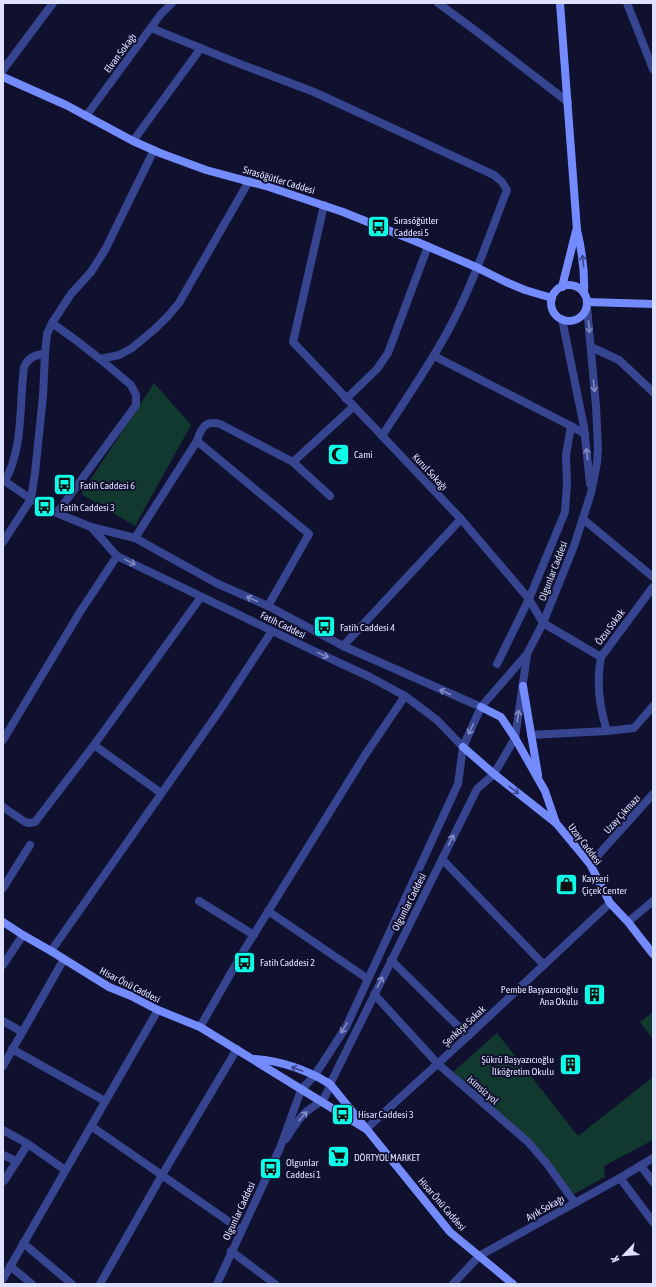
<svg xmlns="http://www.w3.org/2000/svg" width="656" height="1287" font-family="'Asap Condensed',sans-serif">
<rect width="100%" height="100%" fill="#10102f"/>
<!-- green -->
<g fill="#123930">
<path d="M154 383 191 425 135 526 81 494Z"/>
<path d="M653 1012V1039L640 1022Z"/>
<path d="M497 1033 578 1136 653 1077V1140L604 1166 605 1177 572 1195 554 1168 453 1072Z"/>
</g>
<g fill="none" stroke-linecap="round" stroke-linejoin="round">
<!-- street -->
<g stroke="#374591" stroke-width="8">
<path d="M438 3 476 31 568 102"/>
<path d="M627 3 653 69"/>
<path d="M151 28 230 60 314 92 494 175 502 182 507 190C489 236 473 284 450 327 430 365 405 400 382 436"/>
<path d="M3 70 53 3"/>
<path d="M86 116 161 14 172 3"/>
<path d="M133 141 201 48"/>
<path d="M324 205 293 342 461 519 529 599 543 623 601 657"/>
<path d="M562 319 584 427 590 484"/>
<path d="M52 323 77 341 100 359 119 355 132 348 156 328 168 316 179 303 249 181"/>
<path d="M591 347 619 360 653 392"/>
<path d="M434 356 571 426 585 434"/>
<path d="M346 399 377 369 388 353 428 246"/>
<path d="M197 441 309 534 268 606"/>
<path d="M293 462 353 407"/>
<path d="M3 480 31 499 59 514 91 527 135 538 218 584 268 606 343 646 481 707"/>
<path d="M5 481C24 446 19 405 24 367 28 358 35 354 45 354"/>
<path d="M57 513 136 405V395L131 385 100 359"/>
<path d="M583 519 653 577"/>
<path d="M92 528 117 556 314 651 370 677 405 696 437 720 463 747"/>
<path d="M135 538 197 441C201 428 205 420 220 424L293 462 330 496"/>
<path d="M3 542 31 499 35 473 43 396 45 354 47 334 52 323 71 294 91 272 105 250 154 150"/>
<path d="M343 646 461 519"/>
<path d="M497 664 529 599 565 512 567 483 566 455 571 426"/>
<path d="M607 731C599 706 596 683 601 657L653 587"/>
<path d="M531 735 607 731 634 728 653 706"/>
<path d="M3 740 80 612 117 556"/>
<path d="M94 745 161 793"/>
<path d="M3 807 25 822 29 823 35 822 94 745 201 597"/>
<path d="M442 859 544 965"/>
<path d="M590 864 653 794"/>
<path d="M3 888 30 845"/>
<path d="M199 901 254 935"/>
<path d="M268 911 368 979"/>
<path d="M628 922 653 901"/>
<path d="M51 951 220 710 272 631"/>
<path d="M391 960 468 1036"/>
<path d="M3 965 23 935"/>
<path d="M374 994 438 1064 528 1142 547 1164 575 1203"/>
<path d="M3 1021 22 1032"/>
<path d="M200 1027 243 952 365 755 405 696"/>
<path d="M12 1049 105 1101"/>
<path d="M3 1066 64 959"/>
<path d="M91 1126 241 1230"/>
<path d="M366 1129 468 1036 610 903"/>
<path d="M3 1130 28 1144 65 1170"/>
<path d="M286 1139C291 1131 296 1123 302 1116 314 1102 324 1107 330 1084L477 789 494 774 515 738 527 655"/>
<path d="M3 1155 16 1161"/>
<path d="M641 1166 653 1182"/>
<path d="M620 1178 653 1222"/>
<path d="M3 1180 4 1181 28 1144"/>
<path d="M23 1243 72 1284"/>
<path d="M231 1251 275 1284"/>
<path d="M10 1266 32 1284"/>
<path d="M3 1279 158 1010"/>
<path d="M100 1284 162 1175 237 1049"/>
<path d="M217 1284 280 1148 301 1090 315 1075 346 1027 458 784 463 747 481 707 527 654 543 623 574 546 591 493 597 463 598 449 596 406 587 307"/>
<path d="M453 1284 479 1256 620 1178 653 1158"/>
</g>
<!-- secondary -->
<g stroke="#748bff" stroke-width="8">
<path d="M560 3 577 230C582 251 585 271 584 293"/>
<path d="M3 77 66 105 133 141 160 153 206 170 269 187 343 212 415 241 476 267 506 282 525 290 552 298"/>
<circle cx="569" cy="303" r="18"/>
<path d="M562 287 576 231"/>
<path d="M587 302 653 304"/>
<path d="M523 686 538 775"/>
<path d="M463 747 494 774 556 823 545 791 515 738 501 717 481 707"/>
<path d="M556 823 590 864 610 903 628 922 653 954"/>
<path d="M3 922 23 935 51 951 109 987 131 996 158 1010 200 1027 366 1129"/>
<path d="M255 1059C281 1061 307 1070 330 1084L450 1232 513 1284"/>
</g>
</g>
<!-- one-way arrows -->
<defs><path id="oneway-shaft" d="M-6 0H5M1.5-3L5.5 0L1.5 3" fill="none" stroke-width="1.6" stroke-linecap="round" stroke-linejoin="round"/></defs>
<g stroke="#3d478d">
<use href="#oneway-shaft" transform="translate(583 261) rotate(-97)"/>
<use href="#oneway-shaft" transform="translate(514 790) rotate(38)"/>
<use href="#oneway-shaft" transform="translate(297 1069) rotate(-161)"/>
</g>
<g stroke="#828bc2">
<use href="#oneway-shaft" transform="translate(589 327) rotate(84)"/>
<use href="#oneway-shaft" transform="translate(594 386) rotate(84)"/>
<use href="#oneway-shaft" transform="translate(587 454) rotate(-97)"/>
<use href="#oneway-shaft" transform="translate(130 562) rotate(26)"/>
<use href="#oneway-shaft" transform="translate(252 599) rotate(-156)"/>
<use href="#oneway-shaft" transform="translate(323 655) rotate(25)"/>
<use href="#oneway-shaft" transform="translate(445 692) rotate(-156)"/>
<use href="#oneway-shaft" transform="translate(518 716) rotate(-82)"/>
<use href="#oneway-shaft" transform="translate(471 729) rotate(114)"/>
<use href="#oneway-shaft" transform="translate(451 840) rotate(-63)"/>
<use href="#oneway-shaft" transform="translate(380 982) rotate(-64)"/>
<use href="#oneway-shaft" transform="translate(344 1028) rotate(120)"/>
<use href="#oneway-shaft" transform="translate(303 1116) rotate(-48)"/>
</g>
<!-- icons -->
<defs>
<symbol id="bus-square" viewBox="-11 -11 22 22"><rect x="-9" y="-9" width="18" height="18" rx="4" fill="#09ffe8" stroke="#10102f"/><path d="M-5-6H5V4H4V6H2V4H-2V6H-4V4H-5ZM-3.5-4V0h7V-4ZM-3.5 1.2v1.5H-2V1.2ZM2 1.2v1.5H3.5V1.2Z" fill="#111"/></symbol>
<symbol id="mosque-square" viewBox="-11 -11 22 22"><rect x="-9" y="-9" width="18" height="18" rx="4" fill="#09ffe8" stroke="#10102f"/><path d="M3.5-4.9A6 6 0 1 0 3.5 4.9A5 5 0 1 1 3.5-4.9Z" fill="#111"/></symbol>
<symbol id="shop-square" viewBox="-11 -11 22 22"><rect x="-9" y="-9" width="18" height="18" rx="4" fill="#09ffe8" stroke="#10102f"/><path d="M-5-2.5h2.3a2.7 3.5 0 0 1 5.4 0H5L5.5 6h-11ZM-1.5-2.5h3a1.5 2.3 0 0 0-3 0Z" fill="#111"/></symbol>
<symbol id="building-square" viewBox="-11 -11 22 22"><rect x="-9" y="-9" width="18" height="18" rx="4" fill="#09ffe8" stroke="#10102f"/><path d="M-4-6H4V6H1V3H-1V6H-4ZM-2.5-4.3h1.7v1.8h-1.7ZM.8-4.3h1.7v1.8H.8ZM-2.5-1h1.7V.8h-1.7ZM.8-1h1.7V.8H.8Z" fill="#111"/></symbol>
<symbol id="supermarket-square" viewBox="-11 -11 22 22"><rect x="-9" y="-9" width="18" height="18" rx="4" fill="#09ffe8" stroke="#10102f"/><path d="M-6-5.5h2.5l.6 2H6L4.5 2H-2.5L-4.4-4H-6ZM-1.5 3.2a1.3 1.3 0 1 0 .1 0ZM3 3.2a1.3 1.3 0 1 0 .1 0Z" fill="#111"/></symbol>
</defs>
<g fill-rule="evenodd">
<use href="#bus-square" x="366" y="214" width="25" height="25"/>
<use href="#mosque-square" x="326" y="442" width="25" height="25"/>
<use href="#bus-square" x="52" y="472" width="25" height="25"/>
<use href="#bus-square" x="32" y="494" width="25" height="25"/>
<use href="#bus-square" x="312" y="614" width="25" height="25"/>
<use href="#shop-square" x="554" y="872" width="25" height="25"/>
<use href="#bus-square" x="232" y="950" width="25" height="25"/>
<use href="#building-square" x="582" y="982" width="25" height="25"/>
<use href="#building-square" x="558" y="1052" width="25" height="25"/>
<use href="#bus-square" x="330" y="1102" width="25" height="25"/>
<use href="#supermarket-square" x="326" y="1144" width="25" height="25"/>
<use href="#bus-square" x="258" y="1156" width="25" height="25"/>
</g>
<g text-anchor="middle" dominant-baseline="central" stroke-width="4" stroke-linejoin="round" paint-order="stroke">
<!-- street labels -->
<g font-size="10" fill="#dde0ff" stroke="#10102f">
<text transform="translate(120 53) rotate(-53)">Elvan Sokağı</text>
<text transform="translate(279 180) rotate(17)">Sırasöğütler Caddesi</text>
<text transform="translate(430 472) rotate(47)">Kurul Sokağı</text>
<text transform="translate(553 571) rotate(-69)">Olgunlar Caddesi</text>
<text transform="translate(283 625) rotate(26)">Fatih Caddesi</text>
<text transform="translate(610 627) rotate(-53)">Özsu Sokak</text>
<text transform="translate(622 814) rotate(-48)">Uzay Çıkmazı</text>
<text transform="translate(585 844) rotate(53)">Uzay Caddesi</text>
<text transform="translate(409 902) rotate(-63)">Olgunlar Caddesi</text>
<text transform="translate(130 985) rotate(27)">Hisar Önü Caddesi</text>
<text transform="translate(464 1026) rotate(-43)">Şenköşe Sokak</text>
<text transform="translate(483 1090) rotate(41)">isimsiz yol</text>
<text transform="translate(442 1204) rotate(49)">Hisar Önü Caddesi</text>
<text transform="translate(545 1208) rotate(-29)">Ayık Sokağı</text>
<text transform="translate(239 1211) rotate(-65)">Olgunlar Caddesi</text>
</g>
<!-- poi labels -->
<g font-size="10" fill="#dde0ff" stroke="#10102f" text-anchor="start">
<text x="394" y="220">Sırasöğütler<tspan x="394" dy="12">Caddesi 5</tspan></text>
<text x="354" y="454">Cami</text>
<text x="80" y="485">Fatih Caddesi 6</text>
<text x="60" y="507">Fatih Caddesi 3</text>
<text x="340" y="627">Fatih Caddesi 4</text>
<text x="582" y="878">Kayseri<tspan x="582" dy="12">Çiçek Center</tspan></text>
<text x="260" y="962">Fatih Caddesi 2</text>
<text x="578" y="989" text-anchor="end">Pembe Başyazıcıoğlu<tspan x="578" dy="12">Ana Okulu</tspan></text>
<text x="554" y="1059" text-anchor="end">Şükrü Başyazıcıoğlu<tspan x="554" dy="12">İlköğretim Okulu</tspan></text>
<text x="358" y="1114">Hisar Caddesi 3</text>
<text x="354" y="1157">DÖRTYOL MARKET</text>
<text x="286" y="1162">Olgunlar<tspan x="286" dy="12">Caddesi 1</tspan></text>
</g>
</g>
<!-- border -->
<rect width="656" height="1287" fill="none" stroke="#dde0ff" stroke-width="8"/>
<!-- north arrow -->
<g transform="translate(624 1255) rotate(245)" stroke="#10102f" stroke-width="3" paint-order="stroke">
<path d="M0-3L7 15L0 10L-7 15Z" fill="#dde0ff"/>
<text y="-6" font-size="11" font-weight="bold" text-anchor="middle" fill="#dde0ff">K</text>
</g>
</svg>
